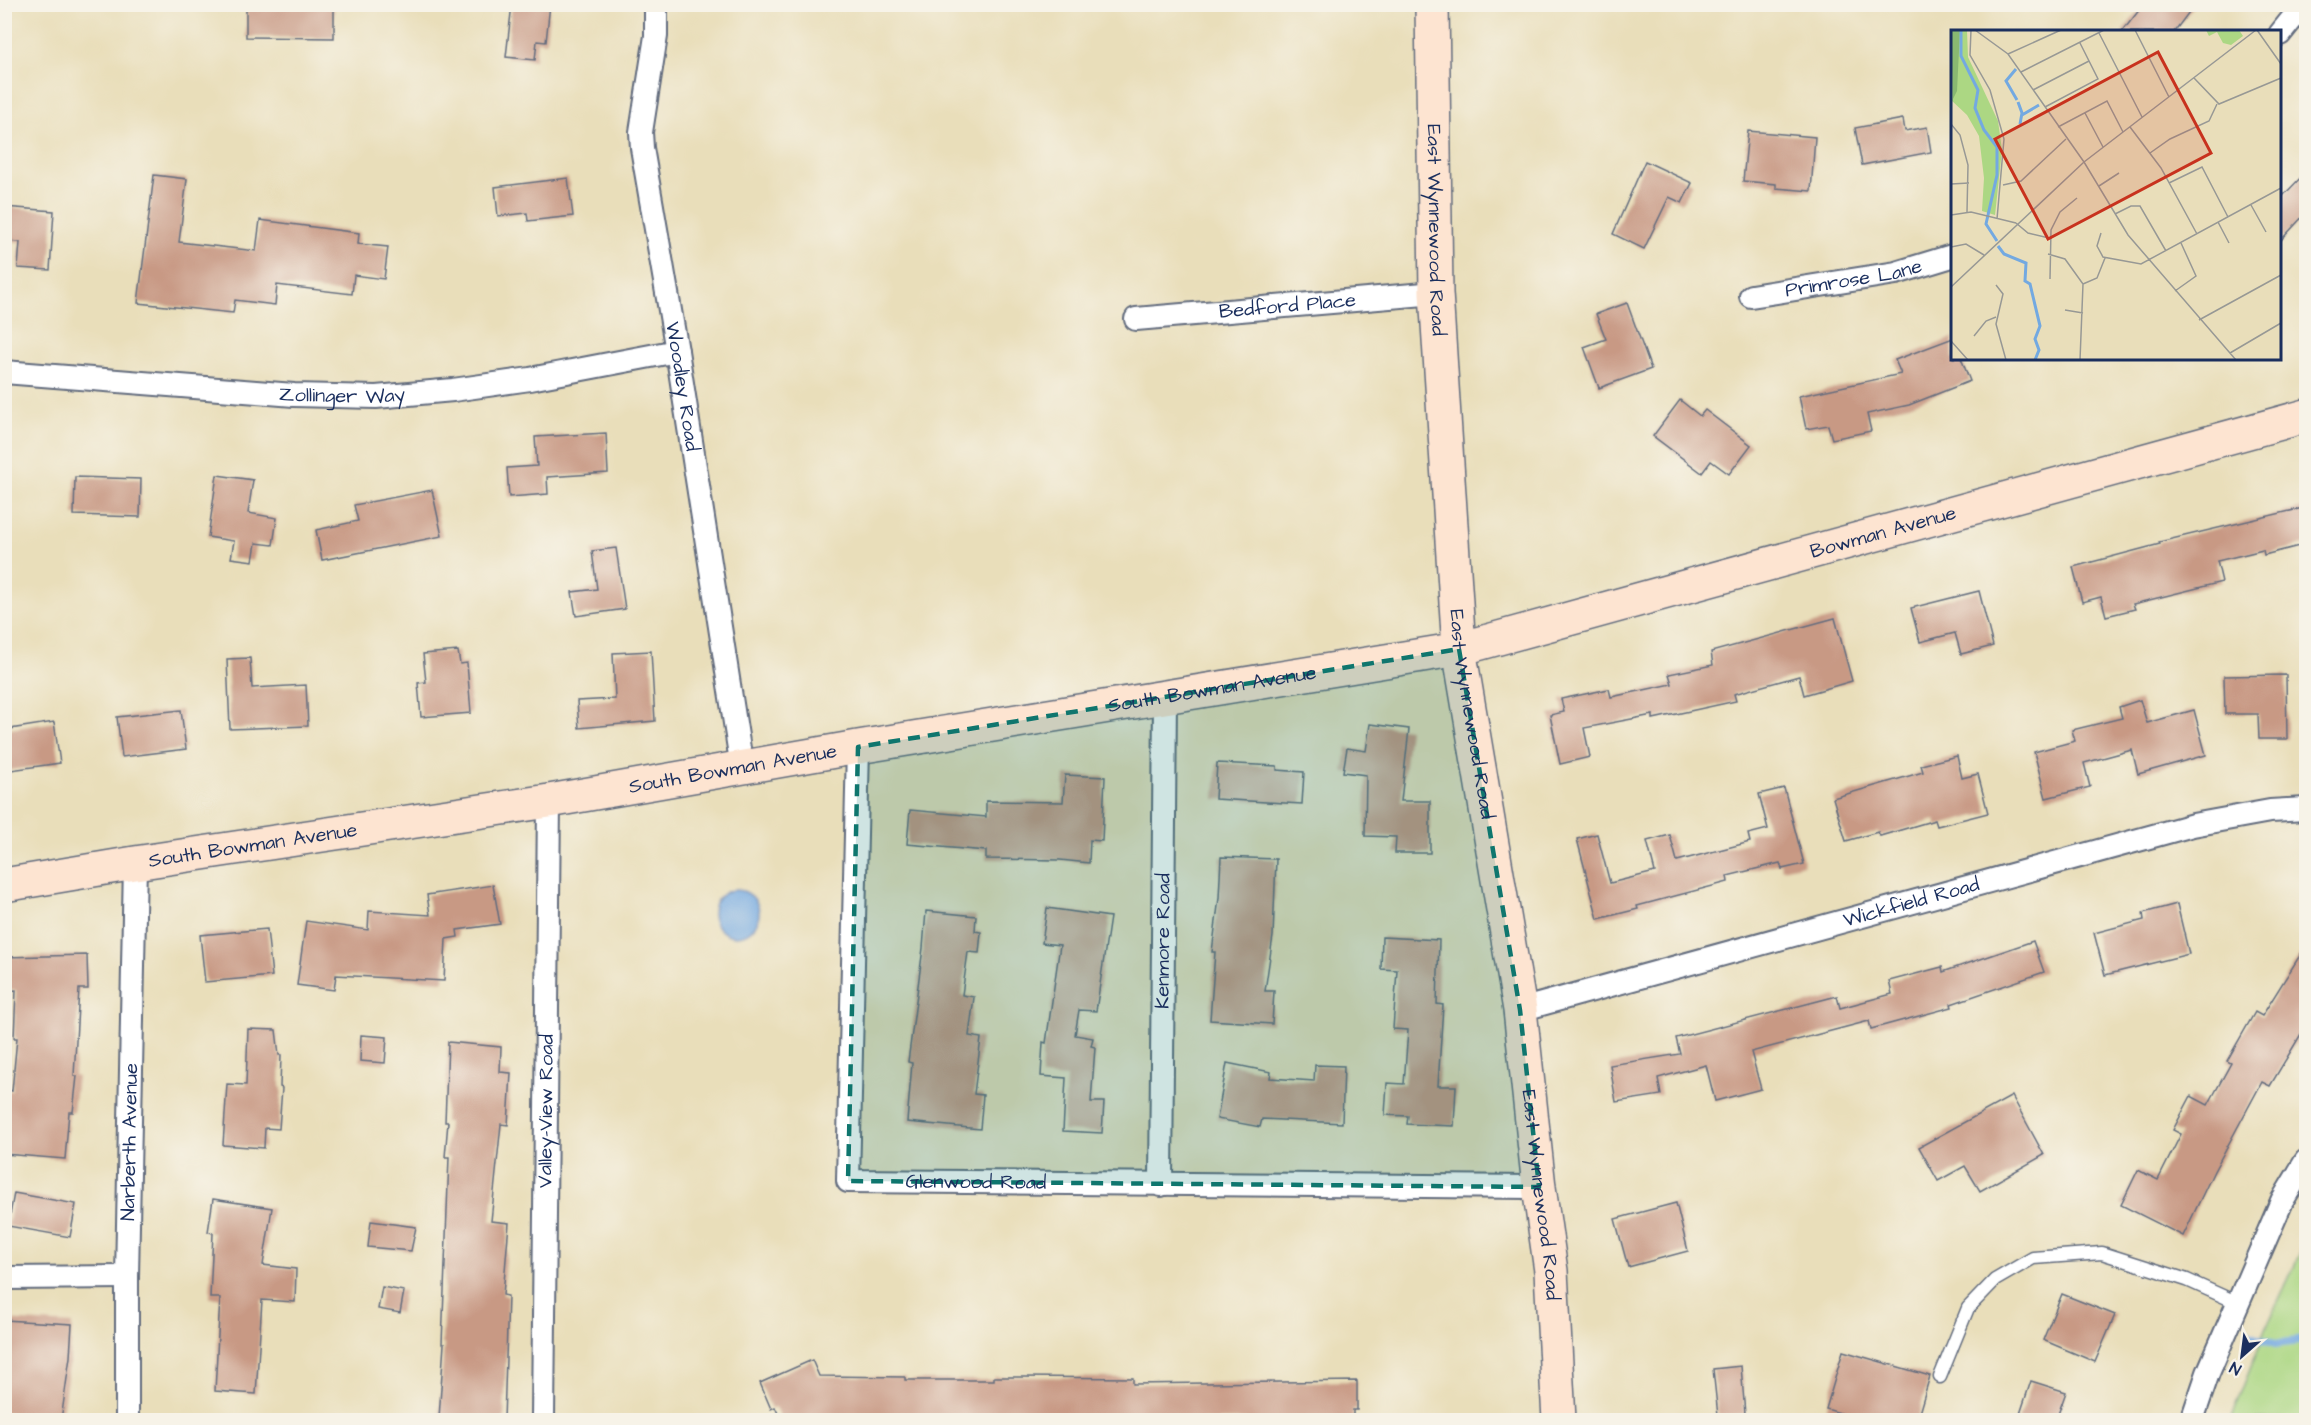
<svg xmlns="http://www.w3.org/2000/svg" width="2311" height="1425" font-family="'Architects Daughter',sans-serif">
<rect width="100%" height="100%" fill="#f7f3e8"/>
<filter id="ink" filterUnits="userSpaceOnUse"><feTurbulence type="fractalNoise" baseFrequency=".0167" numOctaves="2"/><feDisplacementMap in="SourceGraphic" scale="12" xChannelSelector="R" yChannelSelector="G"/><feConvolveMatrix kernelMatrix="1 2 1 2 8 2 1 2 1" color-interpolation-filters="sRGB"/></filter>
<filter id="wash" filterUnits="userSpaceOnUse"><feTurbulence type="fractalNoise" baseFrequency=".008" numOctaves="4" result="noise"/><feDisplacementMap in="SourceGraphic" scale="24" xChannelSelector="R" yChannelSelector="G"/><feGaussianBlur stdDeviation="1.35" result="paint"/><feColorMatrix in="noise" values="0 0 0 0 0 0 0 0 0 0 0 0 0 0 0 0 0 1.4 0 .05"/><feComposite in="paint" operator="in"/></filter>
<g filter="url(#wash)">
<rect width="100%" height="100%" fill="#e9deba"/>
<!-- green -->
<path fill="#acd783" stroke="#648370" stroke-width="1.5" d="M2306 1241V1420H2230L2269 1321Z"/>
<!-- water -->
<circle fill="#73a9e1" stroke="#476ca0" stroke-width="1.5" cx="736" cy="913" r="23"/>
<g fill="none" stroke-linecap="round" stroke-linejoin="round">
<!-- stream -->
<path stroke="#73a9e1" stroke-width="8" d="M2249 1335 2275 1344 2306 1340"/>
</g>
<g id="blocks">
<!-- building -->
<g fill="#c89984">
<path d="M246 4H334V38L246 37Z"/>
<path d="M512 4H550L546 42 537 41 535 60 506 57Z"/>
<path d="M2144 4H2195L2174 32H2122Z"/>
<path d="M1903 119 1905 131 1927 127 1931 152 1862 165 1855 128Z"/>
<path d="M1748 131 1815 137 1811 191 1776 188V184L1743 181Z"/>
<path d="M1645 161 1692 183 1682 203 1669 197 1644 249 1613 234Z"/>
<path d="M2307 171V212L2280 241V199Z"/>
<path d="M154 175 187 179 179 242 256 251 260 220 359 233 358 244 388 247 384 279 354 275 352 294 277 285 275 305 235 300 233 313 138 303Z"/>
<path d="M568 178 573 216 528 221 527 213 498 216 495 187Z"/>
<path d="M4 207 54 211 50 270 18 268 20 242 4 241Z"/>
<path d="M1627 303 1651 369 1599 388 1584 347 1606 339 1596 314Z"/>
<path d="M1953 338V358H1961L1970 381 1909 405 1867 414 1871 431 1832 439 1828 425 1806 429 1799 396 1901 374 1895 360Z"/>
<path d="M1680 400 1700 416 1705 410 1751 445 1729 474 1711 461 1702 473 1653 436Z"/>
<path d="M606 433 608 473 547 477 548 494 509 497 507 468 537 466 535 437Z"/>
<path d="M217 475 253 480 248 513 277 518 273 545 256 543 253 561 231 558 234 541 208 537Z"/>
<path d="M75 477 141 479 140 517 74 515Z"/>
<path d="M432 490 442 536 322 560 316 530 358 521 354 505Z"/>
<path d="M2307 507V544L2264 555 2263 550 2217 561 2222 582 2133 604 2135 609 2106 616 2101 597 2082 602 2073 567 2160 544 2159 542Z"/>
<path d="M616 548 625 609 576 616 572 592 597 589 592 551Z"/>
<path d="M1979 591 1993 646 1961 654 1955 633 1920 642 1911 608Z"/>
<path d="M1835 618 1852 681 1804 695 1799 676 1734 694 1736 701 1653 719V715L1584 728 1590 757 1560 764 1550 715 1564 712 1561 699 1609 689 1611 697 1672 684 1669 674 1713 665 1711 652Z"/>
<path d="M458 651 460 664 467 663 471 713 421 717 418 683 426 682 423 654Z"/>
<path d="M651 651 655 721 579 728 577 701 615 699 613 653Z"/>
<path d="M250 658 252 688 306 685 308 726 230 729 227 659Z"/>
<path d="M2286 675 2287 739H2259L2258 714H2225L2224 676Z"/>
<path d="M2140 700 2147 723 2194 710 2206 755 2138 774 2132 750 2084 763 2090 787 2046 798 2034 752 2075 741 2072 730 2122 718 2119 707Z"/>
<path d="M181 710 186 749 122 757 117 717Z"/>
<path d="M54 722 60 763 4 771V730Z"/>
<path d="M1370 724 1409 729 1401 801H1430V853H1395L1396 837 1365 836 1366 775 1343 772 1347 748 1366 751Z"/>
<path d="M1957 756 1962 778 1978 774 1988 813 1937 826 1935 820 1880 836 1878 832 1846 841 1833 798 1923 772 1921 765Z"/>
<path d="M1217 763 1277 766V770L1304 772 1302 804 1215 799Z"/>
<path d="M1065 775 1105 777 1102 841 1090 840 1089 863 1060 860 986 859V851L907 844 910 810 986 817V801L1063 802Z"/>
<path d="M1784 788 1804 864 1782 869 1780 863 1727 876 1728 882 1637 906 1638 909 1598 919 1577 839 1597 834 1610 883 1655 872 1647 841 1670 835 1677 861 1750 842 1748 834 1768 829 1759 794Z"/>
<path d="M1221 857 1276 859 1273 936 1265 991H1274L1272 1024 1210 1020 1215 952H1212L1219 898Z"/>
<path d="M493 885 500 924 457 930 458 937 446 939 444 981 336 975 334 990 297 985 306 921 368 930 369 911 430 915 427 895Z"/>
<path d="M2177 904 2189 954 2105 975 2094 933 2144 920 2143 913Z"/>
<path d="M1047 908 1110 917 1096 1011 1079 1010 1075 1035 1093 1038 1091 1046 1095 1047 1091 1102H1104L1102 1133 1063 1131 1066 1078 1041 1076 1043 1042 1046 1043 1060 945 1042 943Z"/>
<path d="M926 911 976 916 975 931 981 932 979 953 968 952 962 995 974 997 969 1036 981 1038 974 1094 983 1095 980 1129 907 1122 912 1063 908 1062 923 948Z"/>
<path d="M267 929 272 976 205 982 200 935Z"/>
<path d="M1382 937 1439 940 1437 1004 1443 1005 1438 1086H1456L1454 1126 1407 1124 1408 1116 1385 1115 1387 1083 1404 1084 1408 1030 1393 1029 1397 970 1381 969Z"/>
<path d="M2033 941 2044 972 1951 1004 1952 1007 1871 1029 1869 1021 1751 1052 1761 1089 1715 1101 1706 1065 1658 1078 1661 1095 1616 1102 1610 1065 1680 1054 1676 1038 1837 996 1840 1008 1892 994 1889 981 1942 967 1943 972Z"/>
<path d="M2307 944V1024L2270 1086 2262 1082 2214 1171 2183 1236 2121 1205 2138 1170 2158 1180 2181 1134 2173 1130 2191 1096 2208 1105 2231 1063 2227 1061 2255 1012 2262 1016Z"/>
<path d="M87 955 88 989H79L74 1076H77L73 1112H69L65 1159 4 1154 8 1090 12 1091 17 1038H14L16 990 4 991V957Z"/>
<path d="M248 1029 276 1030 279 1055H281L280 1087 282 1088 279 1129 265 1128 264 1148 223 1145 227 1084 246 1085Z"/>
<path d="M361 1035 387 1037 385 1063 360 1061Z"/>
<path d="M448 1042 501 1047 500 1072 511 1073 508 1125 501 1124 491 1221 509 1223 503 1295 508 1296 504 1420 439 1418 444 1344H442L449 1157H445L448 1122H445Z"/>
<path d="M1227 1063 1271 1072 1270 1078 1314 1081 1315 1065 1344 1066 1342 1123 1262 1119 1260 1127 1217 1119Z"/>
<path d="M2012 1096 2044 1155 1980 1191 1965 1166 1938 1181 1919 1147Z"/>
<path d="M14 1193 76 1204 70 1237 8 1226Z"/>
<path d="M213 1199 272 1208 263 1265 296 1269 295 1302 262 1300 256 1394 215 1391 220 1298H210L213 1233 208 1232Z"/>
<path d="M1676 1203 1688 1251 1628 1267 1615 1219Z"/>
<path d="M371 1221 416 1227 411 1251 368 1247Z"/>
<path d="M382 1287 404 1291 400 1313 378 1309Z"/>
<path d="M2062 1294 2115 1315 2095 1362 2043 1340Z"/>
<path d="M4 1320 72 1324 70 1357 61 1420 4 1412Z"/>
<path d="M1843 1351 1930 1376 1917 1420H1865L1826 1409Z"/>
<path d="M812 1360 819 1376 905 1377V1380H994V1377H1023L1133 1378V1384L1357 1381V1410H1353V1420H781L775 1407 771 1409 760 1383Z"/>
<path d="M1741 1366 1745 1414 1718 1416 1713 1369Z"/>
<path d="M2031 1381 2066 1392 2056 1420H2018Z"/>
</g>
</g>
</g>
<g filter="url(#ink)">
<use href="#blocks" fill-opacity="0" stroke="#636c7e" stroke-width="1.5"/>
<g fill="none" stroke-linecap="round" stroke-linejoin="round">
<defs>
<path id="lane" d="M1940 1377 1968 1308 1995 1280 2033 1258 2102 1253 2187 1280 2238 1303"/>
<g id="street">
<path id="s1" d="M656 4V36L641 132 642 148 677 351 742 768"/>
<path d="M2280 34 2304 4"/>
<path id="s2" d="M1751 296 1896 273 1952 256"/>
<path id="s3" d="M1136 319 1436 293"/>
<path id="s4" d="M4 372 294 395 376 397 453 390 530 379 677 351"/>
<path id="s5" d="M858 747 848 1181 1539 1187"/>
<path id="s6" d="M1520 1010 2193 825 2270 811 2306 809"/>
<path id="s7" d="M1161 1185 1165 697"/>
<path d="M4 1278 127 1277"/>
<path id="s8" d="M127 1420V1277L135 863"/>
<path id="s9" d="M543 1420 549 801"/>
<path d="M2192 1420 2208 1373 2282 1201 2306 1161"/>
</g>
<g id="secondary">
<path id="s10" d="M1432 4 1436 293 1459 649 1520 1010 1539 1187 1551 1271 1559 1420"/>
<path id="s11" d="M4 885 135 863 549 801 858 747 1459 649 2306 416"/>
</g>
</defs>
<!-- lane casing -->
<use href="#lane" stroke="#636c7e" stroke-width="15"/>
<!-- street casing -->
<use href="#street" stroke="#636c7e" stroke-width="26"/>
<!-- secondary casing -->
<use href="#secondary" stroke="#636c7e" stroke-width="36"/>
<!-- lane -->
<use href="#lane" stroke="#fff" stroke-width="12"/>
<!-- street -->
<use href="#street" stroke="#fff" stroke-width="22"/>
<!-- secondary -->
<use href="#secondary" stroke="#fde4d1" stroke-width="33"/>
</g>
</g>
<!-- marked area -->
<path fill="#0f766e" fill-opacity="0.2" stroke="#0f766e" stroke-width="4.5" stroke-dasharray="12 8" stroke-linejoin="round" d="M1459 649 1520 1010 1539 1187 848 1181 858 747Z"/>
<g text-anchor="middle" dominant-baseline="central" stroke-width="6" stroke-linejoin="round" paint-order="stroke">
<!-- street labels -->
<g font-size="20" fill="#1b2f5e" stroke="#f7f3e8">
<text stroke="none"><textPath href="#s10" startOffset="226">East Wynnewood Road</textPath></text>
<text stroke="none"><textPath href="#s2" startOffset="104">Primrose Lane</textPath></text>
<text stroke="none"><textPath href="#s3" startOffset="152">Bedford Place</textPath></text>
<text stroke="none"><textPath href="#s1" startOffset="387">Woodley Road</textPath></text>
<text stroke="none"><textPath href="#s4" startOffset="339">Zollinger Way</textPath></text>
<text stroke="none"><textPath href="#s11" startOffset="1914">Bowman Avenue</textPath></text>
<text stroke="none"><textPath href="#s11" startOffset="1224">South Bowman Avenue</textPath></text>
<text stroke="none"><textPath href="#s10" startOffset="712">East Wynnewood Road</textPath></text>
<text stroke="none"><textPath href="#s11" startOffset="738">South Bowman Avenue</textPath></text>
<text stroke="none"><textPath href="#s11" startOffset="252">South Bowman Avenue</textPath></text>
<text stroke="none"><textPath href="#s6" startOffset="406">Wickfield Road</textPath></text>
<text stroke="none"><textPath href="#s7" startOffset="244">Kenmore Road</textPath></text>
<text stroke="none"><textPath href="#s9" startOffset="309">Valley-View Road</textPath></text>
<text stroke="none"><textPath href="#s8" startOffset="278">Narberth Avenue</textPath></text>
<text stroke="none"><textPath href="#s5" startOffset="562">Glenwood Road</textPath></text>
<text stroke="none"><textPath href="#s10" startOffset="1198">East Wynnewood Road</textPath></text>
</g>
</g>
<!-- overview -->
<g transform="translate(1951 30)">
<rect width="330" height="330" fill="#e9deba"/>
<path d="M0 0H16L17 27 47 91 51 120 44 185 31 181 33 148 28 106 16 85 0 70ZM255 0H288L292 6 280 15 272 13 266 2 258 6Z" fill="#acd783"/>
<path d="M9 0 6 61 2 69 0 1Z" fill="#89b871"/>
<path fill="none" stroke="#73a9e1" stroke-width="3" d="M10 0V26L27 60 24 78 33 100 46 117V145L35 194 46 211M65 39 55 51 66 70M67 72 71 83 69 94M71 85 88 75M47 216 53 224 75 233 74 251 79 254 89 296 84 309 88 320 84 330"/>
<path fill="none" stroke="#979895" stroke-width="1.5" d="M20 0 19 25 39 60 53 109 46 189M24 0 57 24 133 132 177 205 285 330M184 0 218 67M306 0 330 34M148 3 191 87M57 24 110 0M70 42 153 0M243 48 268 74 330 48M82 60 138 31M94 77 147 49 129 13M134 83 152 117M0 94 9 105 17 135 16 182M107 97 156 71 172 102M179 97 210 138 246 204M199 123 219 109 258 91 266 74M218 153 251 137 277 187M0 154 18 153M52 155 70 151 115 109M148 156 168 143M300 175 315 202M164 184 180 176H189L215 221M0 185 20 182 65 193M267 192 278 213M65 193 77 203 98 208M150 203 146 216 152 227 190 234 330 158M0 217 15 214 33 225M97 224 114 229 132 254 129 330M99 249 100 200 109 182 126 168M132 254 146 248 154 228M45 255 52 264 45 294 55 330M0 257 133 132 305 0M224 261 245 246 230 213M114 280 132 283M248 290 330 245M23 306 35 291 45 287M0 311 17 330M279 323 330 293"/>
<path fill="#c8321e" fill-opacity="0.15" stroke="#c8321e" stroke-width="3" d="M207 22 260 123 97 209 44 109Z"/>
<rect width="330" height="330" fill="none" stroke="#1b2f5e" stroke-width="3"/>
</g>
<!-- margin -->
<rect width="2311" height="1425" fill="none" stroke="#f7f3e8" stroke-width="24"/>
<!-- north arrow -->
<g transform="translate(2242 1356) rotate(208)" stroke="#f7f3e8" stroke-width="4.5" paint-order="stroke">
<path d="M0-4.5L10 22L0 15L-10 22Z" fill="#1b2f5e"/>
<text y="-9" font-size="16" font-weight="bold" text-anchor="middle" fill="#1b2f5e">N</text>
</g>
</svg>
